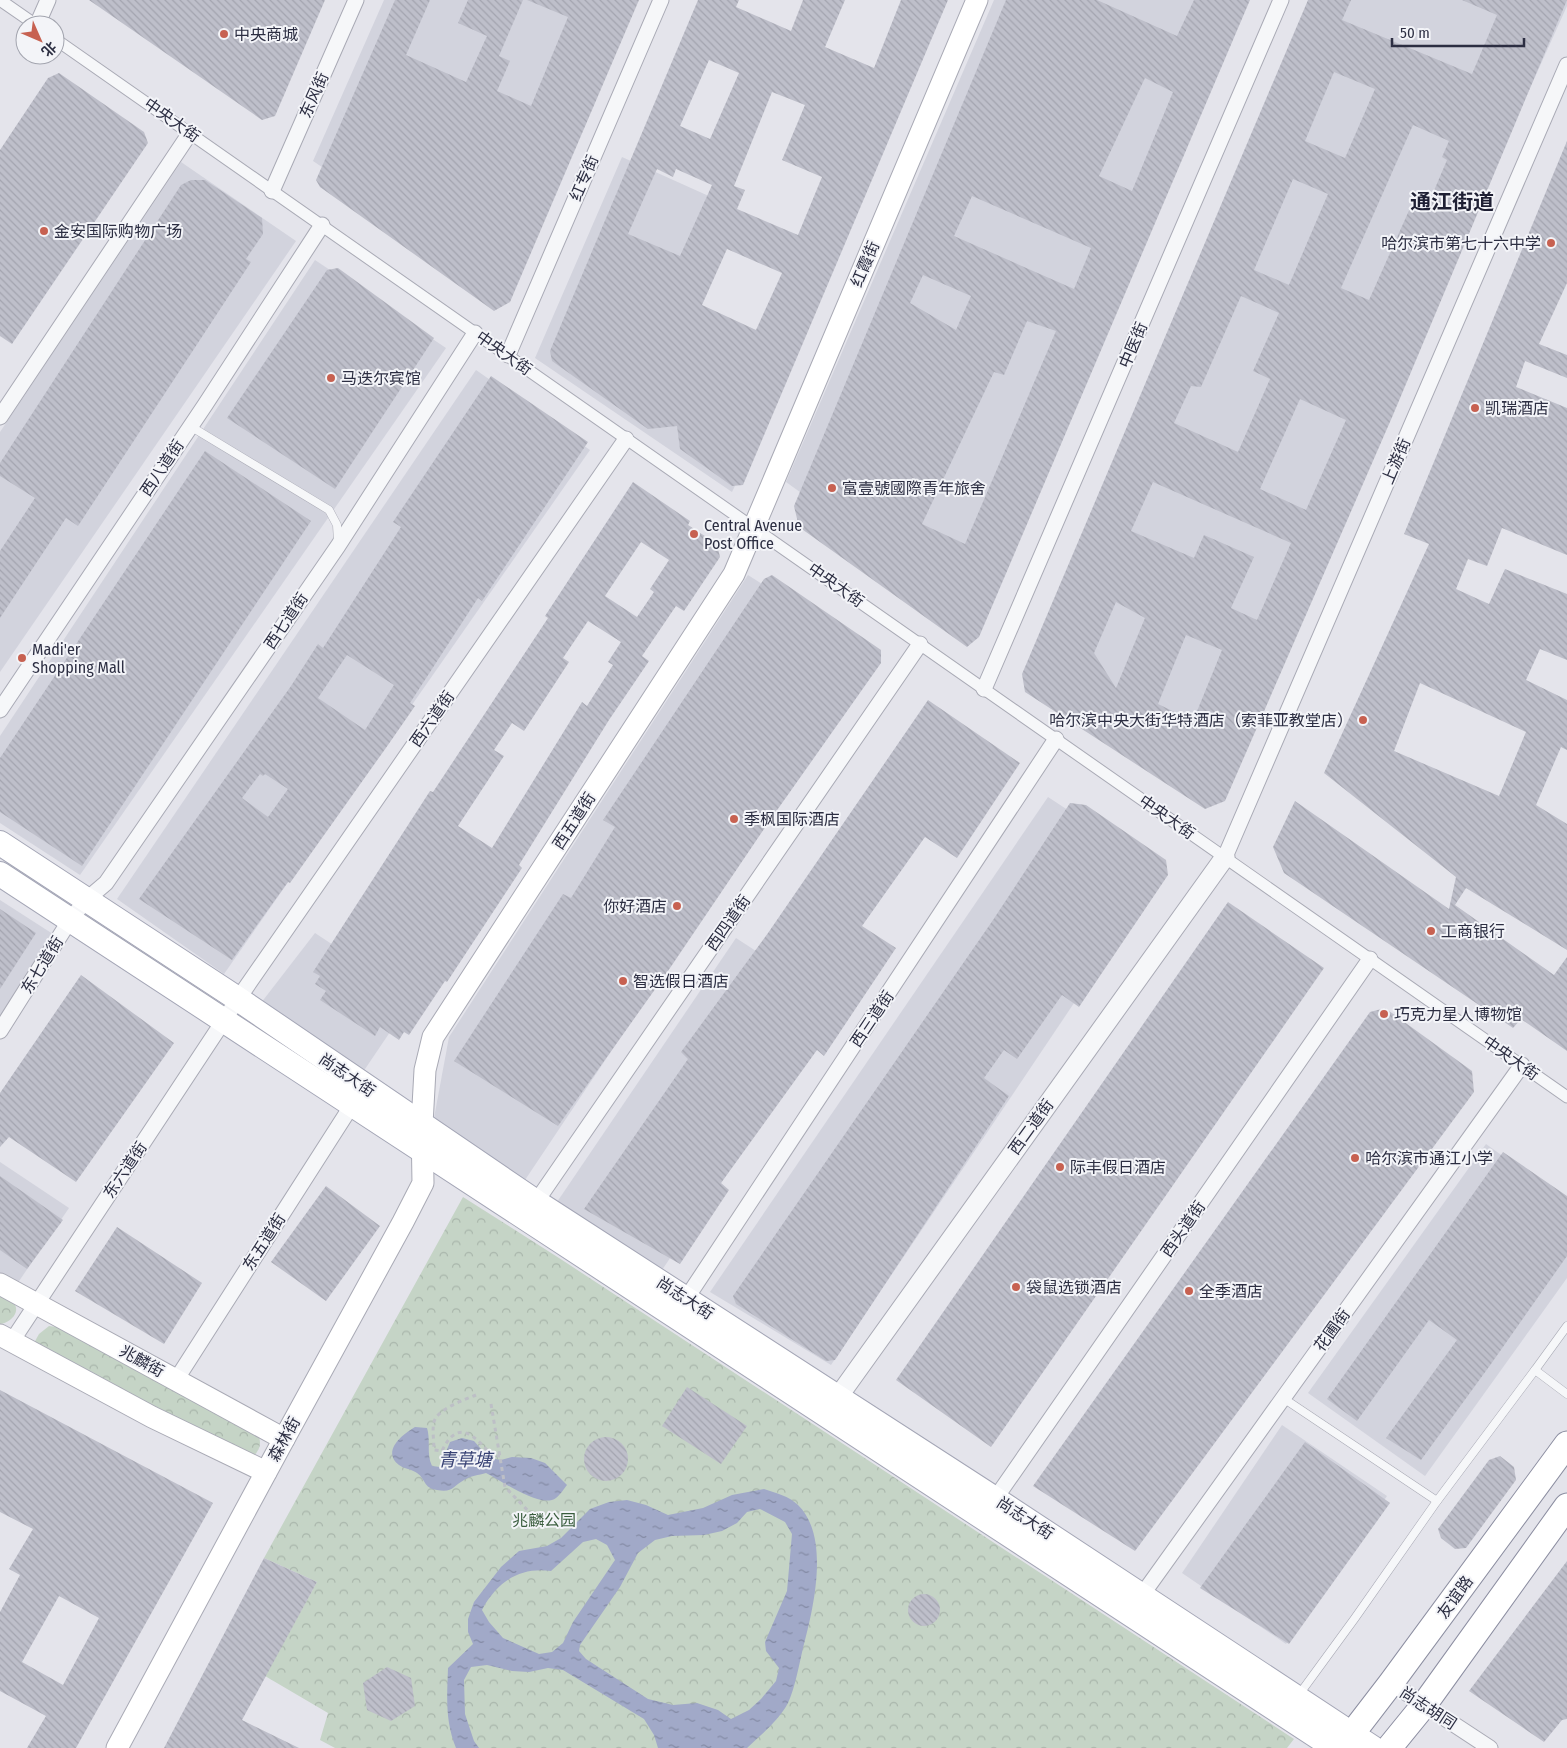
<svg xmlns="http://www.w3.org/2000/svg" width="1567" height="1748" font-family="'Fira Sans Condensed','Noto Sans SC',sans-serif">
<defs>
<pattern id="forest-crowns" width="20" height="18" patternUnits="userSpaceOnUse" patternTransform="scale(1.25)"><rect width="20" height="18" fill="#c5d4c6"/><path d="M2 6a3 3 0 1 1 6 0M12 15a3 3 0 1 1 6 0" fill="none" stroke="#a9b6ab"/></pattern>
<pattern id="water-ripples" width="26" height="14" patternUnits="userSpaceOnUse" patternTransform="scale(1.25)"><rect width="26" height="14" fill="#a1a9c8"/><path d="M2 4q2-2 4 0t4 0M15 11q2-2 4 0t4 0" fill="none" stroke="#838aa4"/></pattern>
<pattern id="building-back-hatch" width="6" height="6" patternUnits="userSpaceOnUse" patternTransform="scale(1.25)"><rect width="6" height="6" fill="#bebfca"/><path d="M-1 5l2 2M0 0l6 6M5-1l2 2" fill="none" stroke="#a3a4af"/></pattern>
</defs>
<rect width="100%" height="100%" fill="#e4e4eb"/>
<!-- built -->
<g fill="#d2d3dd">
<path d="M384 0H634L503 289 313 161Z"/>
<path d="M994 0H1246L970 614 786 482Z"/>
<path d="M1312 0H1567V6L1218 782 1050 664Z"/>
<path d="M622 157 731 206 668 353 776 401 732 492 535 358Z"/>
<path d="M181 162 296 241 0 672V432Z"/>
<path d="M315 260 446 348 80 875 0 823V736Z"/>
<path d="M476 370 590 450 224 974 117 899Z"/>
<path d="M748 575 875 657 525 1180 434 1118 449 1037Z"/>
<path d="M1048 797 1162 872 831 1365 710 1292Z"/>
<path d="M0 900 56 936 0 1019Z"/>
<path d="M315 933 413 998 363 1072 261 1003Z"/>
<path d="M736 938 841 1006 662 1270 557 1202Z"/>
<path d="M1486 1144 1567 1202V1278L1425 1476 1308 1393Z"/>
<path d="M0 1162 69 1208 17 1284 0 1275Z"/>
<path d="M1282 1425 1387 1496 1286 1644 1182 1573Z"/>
</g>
<!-- forest -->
<g fill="url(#forest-crowns)">
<path d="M463 1197 559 1258 1294 1739 1287 1748H335L320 1740 328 1713 265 1676 317 1582 264 1558Z"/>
<path d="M0 1292C4 1295 10 1298 13 1302 22 1312 10 1323 0 1324Z"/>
<path d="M49 1326 57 1327 257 1432C262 1443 261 1449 252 1458L34 1343 39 1334Z"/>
</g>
<!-- water -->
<g fill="url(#water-ripples)" fill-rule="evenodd">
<path d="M415 1427 427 1428C431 1441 426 1453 432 1466L440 1467 450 1442 462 1438 474 1441 489 1458 501 1460 512 1457 531 1458 545 1463 567 1485C564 1489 560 1495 556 1498 541 1509 502 1481 486 1473 479 1475 470 1476 464 1480 453 1486 453 1493 437 1490 423 1488 426 1479 417 1473 412 1469 404 1469 399 1465 381 1451 403 1434 415 1427Z"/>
<path d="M764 1489C776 1493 789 1496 798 1505 831 1537 813 1610 803 1648 799 1665 795 1688 788 1703 779 1720 761 1735 747 1748H658L654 1735 644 1719 563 1670 548 1668 529 1672 512 1671 487 1665 471 1667 464 1680 465 1714 474 1741 479 1748H456C445 1721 447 1697 448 1668L473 1644 468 1632V1619L474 1602 501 1567 519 1551 547 1546 561 1538 590 1509 609 1502 627 1500 646 1505 668 1515 703 1508 732 1495ZM760 1509 785 1522 792 1534 787 1591 765 1642 766 1651 779 1668 776 1681 761 1699 749 1710 731 1719 718 1710 697 1703 673 1705 648 1699 586 1659 579 1651 580 1645 620 1587 638 1553 655 1540 672 1536 704 1535 722 1531 737 1523 747 1512ZM596 1539 607 1545 615 1560 573 1622 563 1643 552 1652 539 1654 503 1638 489 1622 482 1610C497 1582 519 1567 551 1571L583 1542Z"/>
</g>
<!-- building -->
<g fill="url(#building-back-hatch)" fill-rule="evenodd">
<path d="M89 0H325L275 116 262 120Z"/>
<path d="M395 0H430L406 55 466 82 487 36 458 23 468 0H523L499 56 510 61 497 91 531 106 568 17 527 0H639L510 302 494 311 320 187 316 180Z"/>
<path d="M698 0H739L736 7 791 31 803 0H845L825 47 874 68 901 0H948L743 485 732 486 680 449 677 426 648 429 552 361 550 351ZM709 60 739 73 710 139 680 126ZM772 92 805 105 782 160 822 177 798 235 737 209 745 190 734 186ZM657 169 673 177 676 169 712 185 680 256 628 234ZM727 249 782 273 756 330 702 305Z"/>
<path d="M1006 0H1097L1177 36 1194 0H1250L979 637 967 647 799 527 794 506ZM1145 78 1173 92 1132 191 1099 176ZM972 196 1091 248 1074 289 954 236ZM923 275 971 296 956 330 910 303ZM1027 321 1056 331 965 544 922 524 994 372 1004 375Z"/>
<path d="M1308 0H1351L1342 20 1472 74 1497 15 1462 0H1567L1393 415 1225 801 1205 809 1025 692 1022 674ZM1334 72 1375 89 1345 158 1305 141ZM1413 125 1449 141 1442 157 1447 160 1430 200 1415 197 1369 300 1341 288ZM1293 179 1328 194 1289 285 1254 270ZM1241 296 1279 313 1253 371 1270 379 1238 452 1174 423 1191 386 1201 387ZM1300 399 1346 420 1306 510 1260 489ZM1153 482 1291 543 1257 620 1231 608 1254 557 1204 535 1194 558 1131 531ZM1116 602 1145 618 1116 688 1094 653ZM1186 635 1222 650 1193 721 1158 704Z"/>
<path d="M59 73 144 132 148 143 12 344 0 336V150L48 78Z"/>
<path d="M1567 141V283L1539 344 1567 355V378L1525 361 1516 387 1567 408V555L1502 528 1487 566 1468 559 1456 589 1489 604 1505 569 1567 594V660L1540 649 1526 680 1567 700V750L1561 747 1536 805 1567 824V950L1466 888 1455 905 1554 975 1567 957V1051L1521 1019 1513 1028 1284 873 1273 847 1295 801 1449 909 1456 877 1324 773 1429 544 1404 534ZM1420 683 1526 732 1499 796 1394 751Z"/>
<path d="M191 180H205L262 218 263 234 246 259 251 262 78 526 66 518 0 618V551L35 498 0 476V463L181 185Z"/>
<path d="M338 268 434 338 335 489 227 418 327 270Z"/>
<path d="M491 376 588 442 482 601 478 598 410 703 415 706 388 745 290 883 288 882 232 960 139 899 291 686 318 644 323 648 401 527 393 522ZM347 655 394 685 365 730 318 698ZM260 774 263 776 265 774 288 789 268 817 242 798Z"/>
<path d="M205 451 311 521 82 866 0 812V758Z"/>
<path d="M633 482 690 521 688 525 717 544 720 557 684 611 676 606 642 656 649 661 609 720 519 865 522 868 447 982 445 981 409 1035 404 1032 399 1040 380 1027 375 1036 320 1000 326 991 315 984 320 976 313 972 430 791 433 792 548 618 545 616ZM641 542 669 560 650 589 654 592 637 617 605 596ZM588 621 621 642 608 662 613 665 587 706 582 702 492 848 458 826 504 756 494 750 512 723 524 731 569 662 563 658Z"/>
<path d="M772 575 881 650V663L768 823 668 971 558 1126 454 1061 563 894 571 898 615 827 603 820 764 579Z"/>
<path d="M928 700 1020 763 957 858 925 837 862 926 896 948 824 1056 817 1050 721 1183 729 1190 680 1264 584 1209 688 1059 681 1052 768 933Z"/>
<path d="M1070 803 1086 805 1166 860 1168 875 1079 1007 1062 995 1017 1059 1004 1050 984 1078 1009 1096 835 1360 826 1361 736 1304 733 1296 993 920Z"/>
<path d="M1228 902 1324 968 991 1447 896 1380Z"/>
<path d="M0 909 36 933 0 989Z"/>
<path d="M81 975 174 1043 76 1182 9 1137 0 1147V1093Z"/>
<path d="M1385 1008 1472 1071 1474 1092 1135 1551 1033 1486 1370 1012Z"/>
<path d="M1503 1152 1567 1196V1256L1491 1364 1421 1460 1386 1438 1457 1340 1429 1320 1357 1421 1327 1399Z"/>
<path d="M0 1176 63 1220 27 1269 0 1250Z"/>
<path d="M326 1186 380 1226 326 1301 271 1262Z"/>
<path d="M117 1227 202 1283 164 1344 75 1291Z"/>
<path d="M687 1387 747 1426 721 1464 662 1426Z"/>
<path d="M0 1390 213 1503 76 1748H27L46 1716 0 1691V1612L20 1575 9 1569 33 1529 0 1512ZM59 1596 99 1618 63 1685 22 1662Z"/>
<circle cx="606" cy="1459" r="22"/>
<path d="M1305 1442 1390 1503 1289 1644 1200 1588Z"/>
<path d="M1500 1456 1514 1467 1516 1480 1466 1548 1455 1549 1441 1538 1438 1529 1489 1460Z"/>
<path d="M264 1558 317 1582 242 1720 299 1748H164Z"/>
<path d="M1567 1561V1719L1562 1720 1544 1742 1469 1691Z"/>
<circle cx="924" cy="1610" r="16"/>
<path d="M387 1667 411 1678 415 1706 391 1721 367 1710 363 1683Z"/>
</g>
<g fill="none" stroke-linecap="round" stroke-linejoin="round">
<defs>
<g id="service">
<path d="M190 426 329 510 337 525 338 542"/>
<path d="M1535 1370 1567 1326"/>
<path d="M1283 1398 1437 1501"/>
<path d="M1298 1696 1355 1618 1437 1501 1535 1370 1567 1394"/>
</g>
<g id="pedestrian">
<path d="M0 0 36 25"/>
<path d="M55 39 1567 1097"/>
</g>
<g id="minor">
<path d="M37 25 48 0"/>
<path d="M272 191 356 0"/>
<path d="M508 355 661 0"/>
<path d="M0 417 190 133"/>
<path d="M984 689 1281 0"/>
<path d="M0 710 205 405 322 225"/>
<path d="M1225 857 1567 65"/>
<path d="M0 1031 70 920 86 900 106 883 338 546 475 333"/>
<path d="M536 1202 920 644"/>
<path d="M686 1299 1056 739"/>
<path d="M12 1341 238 999 626 439"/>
<path d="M176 1380 352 1105"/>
<path d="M995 1499 1370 959"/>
<path d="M1142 1595 1522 1065"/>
<path d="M1391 1683 1490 1748"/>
</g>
<path id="tertiary" d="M838 1397 1225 857"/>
<g id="secondary">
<path d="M0 1284 284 1439"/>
<path d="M0 1335 152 1417 266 1472"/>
<path d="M117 1748 284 1439 403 1222 423 1183 422 1124 425 1070 433 1037 734 574 977 0"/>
</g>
<g id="primary">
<path d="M0 843 238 999 536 1202 995 1499 1373 1748"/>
<path d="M0 874 1335 1748"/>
</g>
<g id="trunk">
<path d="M1341 1748 1391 1683 1567 1444"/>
<path d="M1389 1748 1424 1705 1567 1506"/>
</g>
</defs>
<!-- service casing -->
<use href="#service" stroke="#a9aab5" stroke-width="9"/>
<!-- pedestrian casing -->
<use href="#pedestrian" stroke="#a9aab5" stroke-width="13"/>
<!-- minor casing -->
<use href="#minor" stroke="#a9aab5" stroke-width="17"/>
<!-- tertiary casing -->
<use href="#tertiary" stroke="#a9aab5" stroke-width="21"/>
<!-- secondary casing -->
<use href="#secondary" stroke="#a9aab5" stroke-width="23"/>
<!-- primary casing -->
<use href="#primary" stroke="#a4a6b6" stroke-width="26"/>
<!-- trunk casing -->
<use href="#trunk" stroke="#8c8ea1" stroke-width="27"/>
<!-- path -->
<g stroke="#bdbfc6" stroke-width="3" stroke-dasharray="4 4" stroke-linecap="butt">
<path d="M476 1395C464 1400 437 1409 434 1422 432 1430 434 1441 434 1450L442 1451C458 1417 475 1436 492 1456H500"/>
<path d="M491 1404 505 1487 536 1519"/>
</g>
<!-- service -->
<use href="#service" stroke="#f6f7f9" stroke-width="8"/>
<!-- pedestrian -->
<use href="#pedestrian" stroke="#f6f7f9" stroke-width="11"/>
<!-- minor -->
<use href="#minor" stroke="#f6f7f9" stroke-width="15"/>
<!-- tertiary -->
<use href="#tertiary" stroke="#f6f7f9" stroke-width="19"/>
<!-- secondary -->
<use href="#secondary" stroke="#fff" stroke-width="21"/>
<!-- primary -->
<use href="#primary" stroke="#fff" stroke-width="24"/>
<!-- trunk -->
<use href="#trunk" stroke="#fff" stroke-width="25"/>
</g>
<!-- markers -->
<g fill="#c76151" stroke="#f3f4f8" stroke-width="2">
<circle cx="224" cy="34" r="5"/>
<circle cx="44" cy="231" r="5"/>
<circle cx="1551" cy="243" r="5"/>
<circle cx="331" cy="378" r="5"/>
<circle cx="1475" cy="408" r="5"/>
<circle cx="832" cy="488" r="5"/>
<circle cx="694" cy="534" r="5"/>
<circle cx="22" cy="658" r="5"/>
<circle cx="1363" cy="720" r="5"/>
<circle cx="734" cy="819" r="5"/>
<circle cx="677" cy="906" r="5"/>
<circle cx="1431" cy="931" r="5"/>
<circle cx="623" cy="981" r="5"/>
<circle cx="1384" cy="1014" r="5"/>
<circle cx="1355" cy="1158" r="5"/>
<circle cx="1060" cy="1167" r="5"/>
<circle cx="1016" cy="1287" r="5"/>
<circle cx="1189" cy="1291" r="5"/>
</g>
<g text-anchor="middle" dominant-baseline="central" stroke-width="4" stroke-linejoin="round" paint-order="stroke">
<!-- poi labels -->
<g font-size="16" fill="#2c2e42" stroke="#f3f4f8" text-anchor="start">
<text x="234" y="34">中央商城</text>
<text x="54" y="231">金安国际购物广场</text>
<text x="1541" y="243" text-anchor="end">哈尔滨市第七十六中学</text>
<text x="341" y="378">马迭尔宾馆</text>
<text x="1485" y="408">凯瑞酒店</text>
<text x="842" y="488">富壹號國際青年旅舍</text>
<text x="704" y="525">Central Avenue<tspan x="704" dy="18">Post Office</tspan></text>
<text x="32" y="649">Madi'er<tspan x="32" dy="18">Shopping Mall</tspan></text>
<text x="1353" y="720" text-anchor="end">哈尔滨中央大街华特酒店（索菲亚教堂店）</text>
<text x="744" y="819">季枫国际酒店</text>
<text x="667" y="906" text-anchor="end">你好酒店</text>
<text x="1441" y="931">工商银行</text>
<text x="633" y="981">智选假日酒店</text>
<text x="1394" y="1014">巧克力星人博物馆</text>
<text x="1365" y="1158">哈尔滨市通江小学</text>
<text x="1070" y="1167">际丰假日酒店</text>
<text x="1026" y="1287">袋鼠选锁酒店</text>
<text x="1199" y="1291">全季酒店</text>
</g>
<!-- street labels -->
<g font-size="16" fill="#2c2e42" stroke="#f3f4f8">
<text transform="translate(314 95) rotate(-66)">东风街</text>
<text transform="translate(172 120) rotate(35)">中央大街</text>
<text transform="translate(584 178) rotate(-67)">红专街</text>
<text transform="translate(865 264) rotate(-67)">红霞街</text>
<text transform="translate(1133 345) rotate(-67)">中医街</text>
<text transform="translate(504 353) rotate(35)">中央大街</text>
<text transform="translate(1396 461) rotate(-67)">上游街</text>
<text transform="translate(162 468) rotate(-56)">西八道街</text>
<text transform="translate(836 585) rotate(35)">中央大街</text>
<text transform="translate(286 621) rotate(-56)">西七道街</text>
<text transform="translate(432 719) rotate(-55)">西六道街</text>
<text transform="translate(1167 817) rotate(35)">中央大街</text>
<text transform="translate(574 821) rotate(-57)">西五道街</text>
<text transform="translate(728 923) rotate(-55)">西四道街</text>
<text transform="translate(42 965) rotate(-58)">东七道街</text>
<text transform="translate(872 1019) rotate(-56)">西三道街</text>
<text transform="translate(1511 1058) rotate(35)">中央大街</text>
<text transform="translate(347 1075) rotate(34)">尚志大街</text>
<text transform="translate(1031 1127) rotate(-54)">西二道街</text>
<text transform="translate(125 1170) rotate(-56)">东六道街</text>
<text transform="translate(1183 1229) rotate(-55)">西头道街</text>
<text transform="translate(264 1242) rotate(-57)">东五道街</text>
<text transform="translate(685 1298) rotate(33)">尚志大街</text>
<text transform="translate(1332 1330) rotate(-54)">花圃街</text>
<text transform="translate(142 1361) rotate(29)">兆麟街</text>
<text transform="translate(284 1439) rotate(-61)">森林街</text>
<text transform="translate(1025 1518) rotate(33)">尚志大街</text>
<text transform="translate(1455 1597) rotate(-54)">友谊路</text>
<text transform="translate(1428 1708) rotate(33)">尚志胡同</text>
</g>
<!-- park labels -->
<g font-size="16" fill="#3a5d3e" stroke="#f3f4f8">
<text x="544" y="1520">兆麟公园</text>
</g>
<!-- water labels -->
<g font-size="18" font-style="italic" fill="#384274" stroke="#f3f4f8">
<text x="465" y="1460">青草塘</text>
</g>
<!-- district labels -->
<g font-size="21" font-weight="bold" fill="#1e1f33" stroke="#f3f4f8">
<text x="1452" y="202">通江街道</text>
</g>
</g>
<!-- north arrow -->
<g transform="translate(40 40) rotate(135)"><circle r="24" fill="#f3f4f8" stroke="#a3a5af"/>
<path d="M0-4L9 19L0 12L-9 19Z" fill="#c76151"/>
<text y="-8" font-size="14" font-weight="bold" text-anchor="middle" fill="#2c2e42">北</text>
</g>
<!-- scale -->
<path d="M1392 38v8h132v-8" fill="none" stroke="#2c2e42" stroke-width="2.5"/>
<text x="1400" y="38" font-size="15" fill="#2c2e42" stroke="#f3f4f8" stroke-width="4" paint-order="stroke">50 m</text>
</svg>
